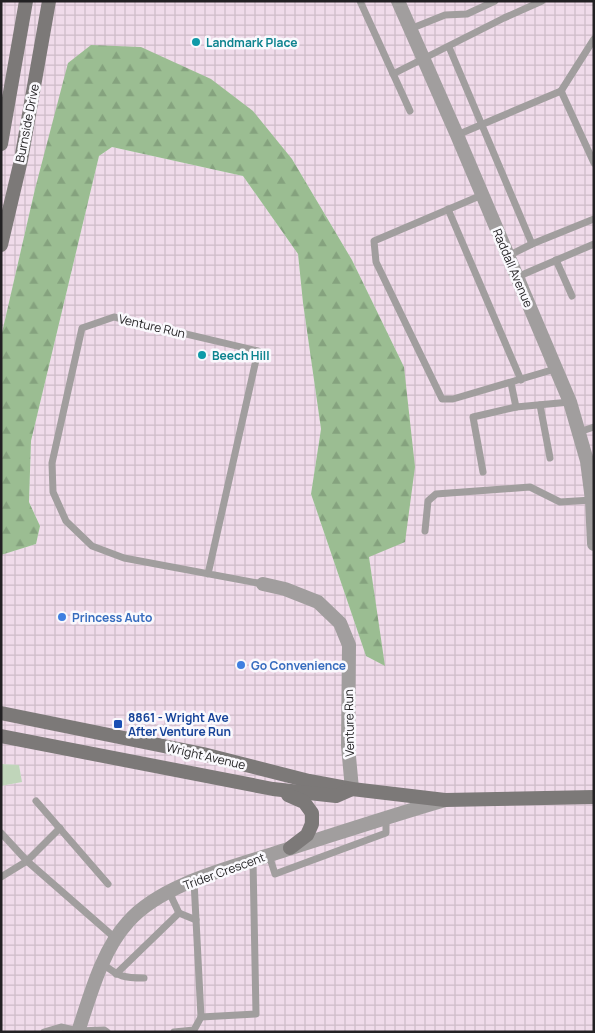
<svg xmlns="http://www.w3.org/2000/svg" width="595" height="1033" font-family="Manrope,sans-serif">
<defs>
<pattern id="industrial-grid" width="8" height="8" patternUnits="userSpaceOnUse" patternTransform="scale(1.25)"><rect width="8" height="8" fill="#f0dbea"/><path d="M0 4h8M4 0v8" fill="none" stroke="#cebcc8"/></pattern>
<pattern id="forest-firs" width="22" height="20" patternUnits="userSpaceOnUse" patternTransform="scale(1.25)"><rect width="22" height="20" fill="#9bbd92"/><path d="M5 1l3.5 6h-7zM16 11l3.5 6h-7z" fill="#85a27e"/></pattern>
</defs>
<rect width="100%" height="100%" fill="#ecebf0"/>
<!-- industrial -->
<path fill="url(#industrial-grid)" d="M1 1H594V1032H1V786L22 782 19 765 1 764V555L36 544 40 526 29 502 31 441 99 156 112 147 243 176 298 254 303 303 321 429 311 494 366 656 384 665 369 557 404 367 352 260 292 159 211 79 35 189 1 337Z"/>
<!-- green -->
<path fill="#c0d5ba" d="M1 764 19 765 22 782 1 786Z"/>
<!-- forest -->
<path fill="url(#forest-firs)" d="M91 45 141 47 211 79 253 111 292 159 352 260 404 367 415 467 405 542 369 557 385 666 366 656 311 494 321 429 303 303 298 254 243 176 112 147 99 156 31 441 29 502 40 526 36 544 1 555V337L35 189 68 63Z"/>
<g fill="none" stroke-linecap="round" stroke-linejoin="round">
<!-- service -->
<g stroke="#a19e9e" stroke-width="7">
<path d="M360 1 410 111"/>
<path d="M410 29 445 15 467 14 495 1"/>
<path d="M594 39 561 91 594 163"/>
<path d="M449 47 532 244"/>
<path d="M393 74 504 18 542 1"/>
<path d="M457 135 561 91"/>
<path d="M482 195 374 241 376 262 442 399H453L555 369"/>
<path d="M448 209 521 380"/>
<path d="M508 256 532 244 594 219"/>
<path d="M556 260 572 296"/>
<path d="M517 277 594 244"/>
<path d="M511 383 516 407"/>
<path d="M540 405 550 458"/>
<path d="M579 432 594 427"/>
<path d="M483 472 473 417 516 407 570 402"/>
<path d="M425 531 428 501 436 494 530 487 560 502 592 500"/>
<path d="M208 574 258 351 114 317 82 328 52 463 53 492 66 521 92 546 124 558 263 584"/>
<path d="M36 801 108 884"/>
<path d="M1 833 27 861 115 938"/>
<path d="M269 855 275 874 386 833V818"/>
<path d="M1 877 27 861 60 828"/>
<path d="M179 913 196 920"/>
<path d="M103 964C119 977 124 978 144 978"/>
<path d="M116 974 179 913 169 892"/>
<path d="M201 1017 256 1014 253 861"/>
<path d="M44 1032 61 1027 78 1031 104 1030 107 1032"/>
<path d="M174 1032 194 1030 201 1017 194 881"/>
</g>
<!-- minor -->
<g stroke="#a19e9e" stroke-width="14">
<path d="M263 584 285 589 318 602 340 623 349 645 348 746 352 789"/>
<path d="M78 1032C90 996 102 950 128 922 162 883 234 867 282 851 336 834 390 816 445 800"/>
</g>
<!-- tertiary -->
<path stroke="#a19e9e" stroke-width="14" d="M398 1 457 135 570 402 587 461 592 500 594 544"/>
<!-- secondary -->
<g stroke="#7c7978" stroke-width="14">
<path d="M1 144 26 1"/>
<path d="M1 245 21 160 49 1"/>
<path d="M1 713 203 754 309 781 352 789 445 800 594 797"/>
<path d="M1 736 273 789 336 796 352 789"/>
<path d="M288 795 304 802 312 813V824L307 835 290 848"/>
</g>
</g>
<!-- markers -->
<g fill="#0f9aa8" stroke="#faf9fd" stroke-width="2">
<circle cx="196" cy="42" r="5"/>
<circle cx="202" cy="355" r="5"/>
</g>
<g fill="#3f7fe0" stroke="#faf9fd" stroke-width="2">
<circle cx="62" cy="617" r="5"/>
<circle cx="241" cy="665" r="5"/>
</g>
<rect fill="#1a4fb4" stroke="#faf9fd" stroke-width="2" x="113" y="719" width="10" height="10" rx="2.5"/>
<g text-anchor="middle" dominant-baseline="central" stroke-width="5" stroke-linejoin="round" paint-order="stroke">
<!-- culture labels -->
<g font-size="12" font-weight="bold" fill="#0d838f" stroke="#faf9fd" text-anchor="start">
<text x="206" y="42">Landmark Place</text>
<text x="212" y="355">Beech Hill</text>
</g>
<!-- street labels -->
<g font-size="12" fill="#222123" stroke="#faf9fd">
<text transform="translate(27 123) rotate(-79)">Burnside Drive</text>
<text transform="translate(513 268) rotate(67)">Raddall Avenue</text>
<text transform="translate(152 326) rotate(13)">Venture Run</text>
<text transform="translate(349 723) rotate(-91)">Venture Run</text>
<text transform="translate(206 756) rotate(13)">Wright Avenue</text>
<text transform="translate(224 871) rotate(-20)">Trider Crescent</text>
</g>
<!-- shop labels -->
<g font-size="12" font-weight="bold" fill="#366cbe" stroke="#faf9fd" text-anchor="start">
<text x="72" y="617">Princess Auto</text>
<text x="251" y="665">Go Convenience</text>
</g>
<!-- transit labels -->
<g font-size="12" font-weight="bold" fill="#164399" stroke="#faf9fd" text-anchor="start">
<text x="128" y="717">8861 - Wright Ave<tspan x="128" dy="14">After Venture Run</tspan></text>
</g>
</g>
<!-- border -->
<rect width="595" height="1033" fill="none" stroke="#222123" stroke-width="5"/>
</svg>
